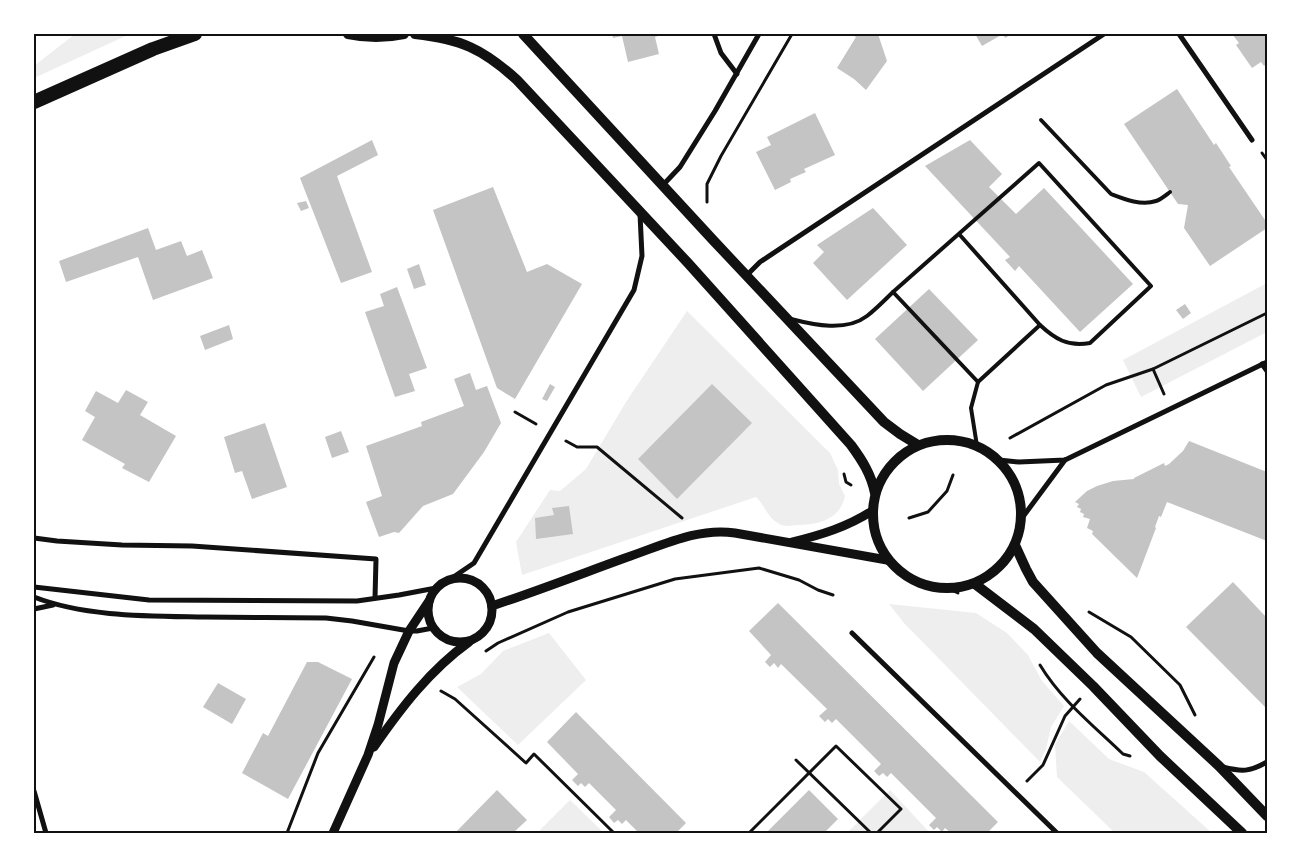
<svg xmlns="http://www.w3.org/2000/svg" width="1301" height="867" font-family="'Sofia Sans Condensed',sans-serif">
<rect width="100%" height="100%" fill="#fff"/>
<!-- green -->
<g fill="#eee">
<path d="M75 34H130L34 78V66Z"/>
<path d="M1267 283V332L1141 397 1123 360Z"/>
<path d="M687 311 830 453 838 470 839 484 845 496C840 520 817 525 797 525 790 526 783 527 778 523 767 517 764 504 756 497L522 575 516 542 550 490 560 491 586 469 626 402Z"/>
<path d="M889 604 976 613 1007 633 1028 655 1042 681 1064 706 1051 727 1046 749 1040 762 904 623Z"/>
<path d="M549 633 586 680 518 745 457 687 481 674 503 651Z"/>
<path d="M1069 721 1109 759 1144 772 1212 833H1112L1113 831 1057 777 1055 745Z"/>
<path d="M890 790 930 833H847Z"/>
<path d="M570 800 604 833H537Z"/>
</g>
<!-- building -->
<g fill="#c4c4c4">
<path d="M612 34H664L655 37 659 54 628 62 622 36 613 38Z"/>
<path d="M850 34H878L887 61 866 90 854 79 837 68 856 37Z"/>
<path d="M975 34H1012L1005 38 1003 34 982 46Z"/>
<path d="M1232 34H1267V63L1264 66 1261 62 1252 68 1236 45 1239 43Z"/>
<path d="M1177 89 1214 145 1216 143 1231 166 1229 167 1267 223V228L1210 266 1184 228 1188 205 1178 204 1124 124Z"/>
<path d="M815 113 835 155 804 169 806 172 790 179 791 182 775 190 756 152 771 145 767 137Z"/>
<path d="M372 140 378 155 337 176 372 272 341 283 300 178Z"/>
<path d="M970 140 1002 174 989 187 1016 214 1044 188 1133 284 1080 332 1019 266 1015 271 1005 260 1010 257 925 166Z"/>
<path d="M493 187 527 272 547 264 582 284 515 399 497 388 433 210Z"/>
<path d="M306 201 309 208 301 211 297 203Z"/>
<path d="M873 208 907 245 847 300 813 263 824 252 817 245Z"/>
<path d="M148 228 156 250 181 241 187 256 202 250 213 278 153 300 138 257 66 282 59 261Z"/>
<path d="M419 264 426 285 414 289 407 269Z"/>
<path d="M397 287 427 368 409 374 415 391 395 397 365 312 384 306 380 294Z"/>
<path d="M929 289 978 340 923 391 875 339Z"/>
<path d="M1185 304 1191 313 1183 319 1176 310Z"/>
<path d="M229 325 233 339 205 350 200 336Z"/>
<path d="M470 373 476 390 487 386 501 423 484 452 453 494 423 506 399 533 394 532 379 537 366 502 382 496 366 446 422 426 421 422 464 406 454 379Z"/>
<path d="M550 384 555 387 547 401 542 399Z"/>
<path d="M712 384 752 423 677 499 638 459Z"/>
<path d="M126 390 148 402 140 415 176 436 149 482 122 468 125 464 82 440 95 417 85 411 96 391 118 403Z"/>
<path d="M265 423 287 487 252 499 242 471 235 473 224 437Z"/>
<path d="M341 431 349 452 332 458 325 437Z"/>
<path d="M1189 441 1267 472V541L1167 502 1161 517 1159 516 1155 527 1156 528 1137 578 1092 534 1093 531 1087 528 1090 519 1083 517 1084 514 1080 512 1081 509 1077 507 1079 504 1075 502 1087 491 1097 486 1113 481 1134 479V478L1164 463 1165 466 1169 464 1183 451Z"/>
<path d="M569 506 573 534 536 539 535 518 554 515 552 508Z"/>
<path d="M1233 582 1267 618V709L1186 627Z"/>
<path d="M778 603 998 822 987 833H951L945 828 942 832 937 827 934 830 929 825 936 818 891 773 887 777 883 773 879 776 874 771 881 764 836 719 832 723 828 719 825 722 819 716 827 709 781 664 778 668 774 663 770 667 765 662 771 655 749 631Z"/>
<path d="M307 662H318L352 679 288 799 242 773 263 733 268 736Z"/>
<path d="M218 683 246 699 232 724 203 707Z"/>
<path d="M576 712 686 823 676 833H639L626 820 622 824 618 820 614 823 609 817 616 810 589 783 585 787 581 783 578 786 572 780 578 774 547 742Z"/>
<path d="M497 790 527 820 513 833H455Z"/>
<path d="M809 790 838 819 824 833H766Z"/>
</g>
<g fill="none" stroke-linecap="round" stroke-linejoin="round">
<!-- path -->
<g stroke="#111" stroke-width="3">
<path d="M1262 153 1267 160"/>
<path d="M707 202V184L721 156 792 34"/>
<path d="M1153 369 1164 394"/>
<path d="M515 412 536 424"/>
<path d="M1010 438 1106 385 1153 369 1267 313"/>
<path d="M566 441 577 447H597L682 518"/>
<path d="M844 474 846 482 851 485"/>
<path d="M909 518 928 512 947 491 953 475"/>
<path d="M949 589 958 593"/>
<path d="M1089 612 1131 637 1180 685 1195 715"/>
<path d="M486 651 498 643 568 612 675 579 759 568 799 580 818 590 833 595"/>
<path d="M1040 665C1061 700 1094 726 1123 754L1130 756"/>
<path d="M441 691 455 699 526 763 534 754 614 833"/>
<path d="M796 760 871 833"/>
<path d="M1027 781 1043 765 1065 716 1080 699"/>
<path d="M287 833 318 753 374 657"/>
<path d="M749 833 836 746 901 809 877 833"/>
</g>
<!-- service -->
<g stroke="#111" stroke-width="4">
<path d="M1041 120 1111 194C1124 199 1141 206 1156 201 1160 200 1166 195 1170 192"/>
<path d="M893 292 1039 163 1151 286 1090 343C1068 347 1055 339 1040 325L959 234"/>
<path d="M791 319C814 325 846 332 867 316 876 309 885 300 893 292L978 382 971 408 977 446"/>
<path d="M978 382 1040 325"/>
</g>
<!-- minor -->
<g stroke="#111" stroke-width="5">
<path d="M714 34 721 53 737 74"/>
<path d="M1179 34 1252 140"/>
<path d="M663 185 680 167 715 111 759 34"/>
<path d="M747 275 760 262 1104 34"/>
<path d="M1262 364 1267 371"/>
<path d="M999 460 1019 462 1065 460 1267 362"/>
<path d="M1022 518 1065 460"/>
<path d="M34 538 57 541 122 545 192 546 376 559 375 598"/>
<path d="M452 578 474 563 634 290 642 256 640 214"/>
<path d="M34 587 149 600 357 601 399 595 436 588"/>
<path d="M34 597C85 617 149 616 204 617 245 617 285 618 326 618L352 621 409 631H417L433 628"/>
<path d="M34 609 53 605"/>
<path d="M852 633 1057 833"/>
<path d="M1223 767C1242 772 1249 772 1267 762"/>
<path d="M34 791 46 833"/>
</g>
<!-- tertiary -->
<g stroke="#111" stroke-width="9">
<path d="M792 542C821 535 847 527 872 511"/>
<circle cx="460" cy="610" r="32"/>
<path d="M492 606C537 591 581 574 625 558 661 546 697 527 735 533L887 560"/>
<path d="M374 747C401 708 430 670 469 642"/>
<path d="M333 833 368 755 378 725 394 663 409 631 429 601"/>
</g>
<!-- secondary -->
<g stroke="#111" stroke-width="10">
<path d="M348 34C367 38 385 38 404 34"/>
<path d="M415 34C461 39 483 49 517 80L688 263 851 445C862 460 871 474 875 493"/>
<path d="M523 34 713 240 884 422 900 434 918 445"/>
<circle cx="947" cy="514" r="74"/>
<path d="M1015 545 1026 569 1033 582 1097 653 1219 766 1267 816"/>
<path d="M975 584 1034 629 1093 686 1160 756 1242 833"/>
</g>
<!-- trunk -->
<path stroke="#111" stroke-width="14" d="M34 102 153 49 195 34"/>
</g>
<!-- border -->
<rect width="1301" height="867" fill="none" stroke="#ffffff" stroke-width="70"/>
<rect x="35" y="35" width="1231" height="797" fill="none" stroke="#111" stroke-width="2"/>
</svg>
